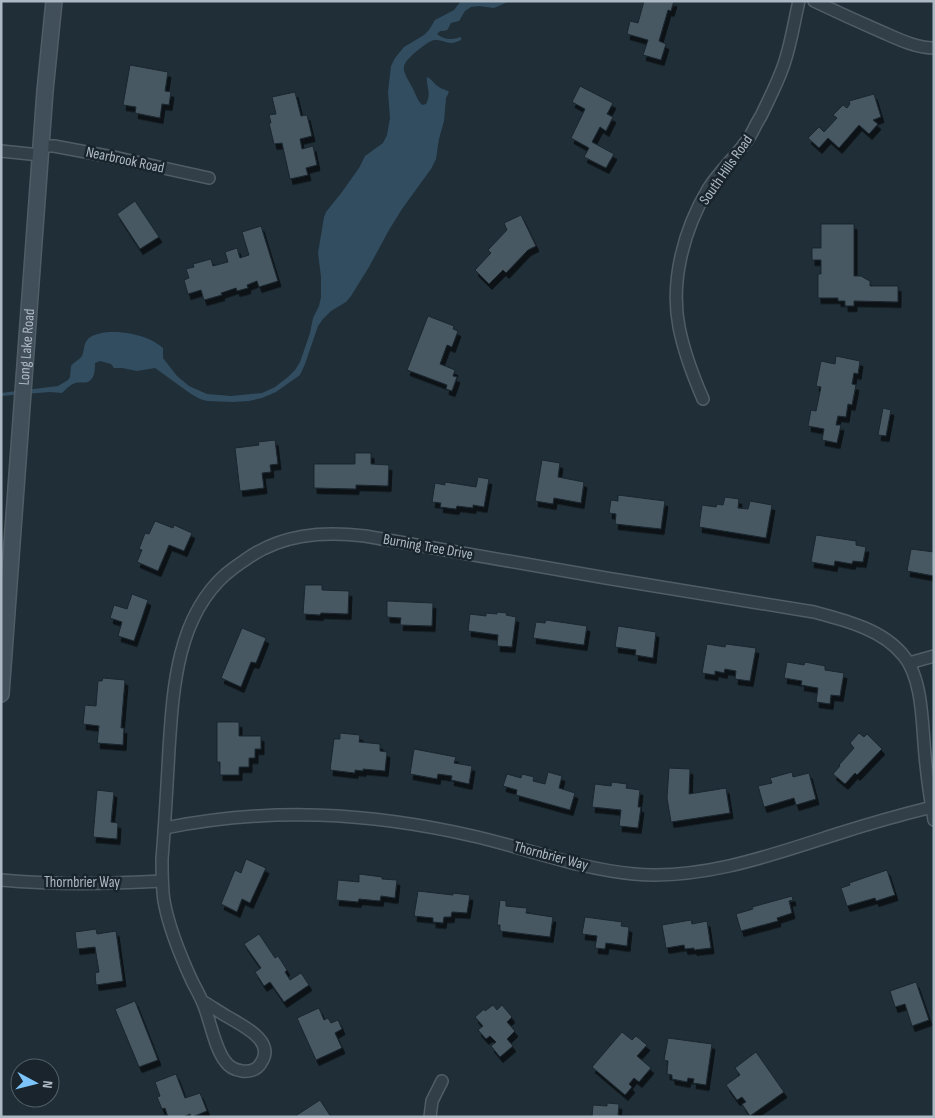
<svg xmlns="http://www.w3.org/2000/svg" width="935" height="1118" font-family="'Sofia Sans Condensed',sans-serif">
<defs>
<filter id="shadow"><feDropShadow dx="3" dy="5.5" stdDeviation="0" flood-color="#0009"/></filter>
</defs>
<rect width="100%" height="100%" fill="#1f2e37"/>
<!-- water -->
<path fill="#324d60" d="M461 1H510L494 8 479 6 471 7 465 11 459 21 451 23C447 30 449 31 440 31L437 34C444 40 452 40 461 37V40C448 47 445 39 435 40 428 41 423 47 418 50 398 67 402 68 413 89 416 95 418 101 422 105L426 104C432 93 426 88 427 77 432 79 434 84 439 87 443 90 446 89 449 92L446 98 444 121 439 139 436 159 431 169 402 209 389 230 369 267 351 296 346 302 331 311 323 319 318 326 305 364 300 375 276 392 262 398 249 401 233 402 207 401 200 399 191 394 155 368 137 371 122 368H114L111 364 100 361 95 363C95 369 95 379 88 382 84 383 79 382 75 383 70 385 66 389 62 393L50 392 1 396V393L58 386 68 380 70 377 71 366C74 362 79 360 82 356 85 349 83 343 89 338 102 328 132 332 146 338 152 340 158 344 163 348V358L177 376 189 386 207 394 231 396 262 393 275 387 288 377 295 370 300 362 310 333 313 318 319 306 321 297V277L318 253 324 217 326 212 342 192 359 168 365 156 383 143 387 135 390 118 388 92 391 66 395 58 404 47 424 35 429 30 435 20 454 10Z"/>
<!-- building -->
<g fill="#475864" stroke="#1a262e" filter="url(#shadow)">
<path d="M644 1H674L671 11 668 10 659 41 666 44 661 60 643 55 648 40 627 34 630 21 638 23Z"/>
<path d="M130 65 168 72 165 91 171 92 169 105 162 104 160 118 135 113 136 107 123 105Z"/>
<path d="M580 86 613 103 607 114 613 117 606 131 600 127 592 142 614 154 606 168 584 157 589 148 571 138 585 109 572 102Z"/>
<path d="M295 92 301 116 307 115 312 136 300 139 302 149 313 146 317 165 306 168 308 175 290 179 282 143 274 144 269 123H271L269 115 276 114 272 97Z"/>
<path d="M874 94 881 117 873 120 878 124 869 134 859 125 839 148 828 138 819 148 808 138 819 127 824 132 837 118 833 115 843 105 847 108 850 104 849 101Z"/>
<path d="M135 201 159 237 140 249 117 214Z"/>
<path d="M521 215 536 246 528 250 506 273 503 270 489 284 475 270 491 253 488 250 507 230 504 223Z"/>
<path d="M821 224H854V276H861L866 279 870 281V286H898V302L854 301V306H845V301H838V298H818V274H821V260H812V248H821Z"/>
<path d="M261 226 278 281 259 287 257 281 247 285 248 288 237 291 236 288 221 293 222 295 204 300 201 290 188 294 184 280 189 278 186 269 194 267 193 264 211 259 213 266 228 262 225 252 237 248 240 258 249 255 242 232Z"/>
<path d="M428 316 454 326 453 329 458 331 452 347 447 345 440 364 455 370 453 376 457 377 452 391 446 389 447 385 407 370Z"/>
<path d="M836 356 860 361 858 374 854 373 852 384 856 385 852 405 848 404 846 417 838 416 836 425H841L837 443 822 440 824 429 808 426 811 410 816 411 821 387 816 386 821 361 835 364Z"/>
<path d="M883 408 891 410 886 436 878 435Z"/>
<path d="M275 440 278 464 270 465 271 472 262 473 264 488 240 491 235 448 259 445 258 442Z"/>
<path d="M355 453H371V464L389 465 388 486 356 485V489L314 488V464H355Z"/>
<path d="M542 460 560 463 558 477 584 482 581 503 554 498 553 504 535 501Z"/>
<path d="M478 477 489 479 484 507 473 505V508L457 506 456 509 440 507 441 503 432 502 435 483 445 485V482L476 487Z"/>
<path d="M618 495 665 501 661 529 615 524 616 514 609 513 611 500 618 501Z"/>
<path d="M725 497 739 499 738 508 748 509 750 501 772 505 766 538 699 527 702 505 716 507 717 504 723 505Z"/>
<path d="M155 521 173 528 174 525 192 533 184 551 169 545 158 571 137 562 142 550 139 549 145 533 149 534Z"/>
<path d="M816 535 856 541V545L866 547 863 562 853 561 852 564 835 561 834 566 811 562Z"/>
<path d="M911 549 934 552V576L907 571Z"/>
<path d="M305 585H322V590L349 591 348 614 321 613 320 615 303 614Z"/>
<path d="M132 594 148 600 134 641 118 636 122 622 110 618 114 605 127 609Z"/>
<path d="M387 601 433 603 432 626 400 625 401 618 387 617Z"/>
<path d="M497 612 507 613 506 615 516 617 512 647 497 646 498 635 468 631 470 614 486 616V613L497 614Z"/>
<path d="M546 620 587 626 584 645 533 638 536 622 545 623Z"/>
<path d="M618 626 656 632 653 658 635 655 636 650 615 647Z"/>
<path d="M242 628 266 638 256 663 251 662 241 687 221 678Z"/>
<path d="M707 644 725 647 726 644 756 648 750 681 735 679 736 671 725 669 724 673 715 671V675L702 673Z"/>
<path d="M787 662 804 665 805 662 825 666V670L844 673 840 696 831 695 830 704 816 702 818 688 801 685 802 681 784 678Z"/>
<path d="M103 678 125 680 121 728H124L123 745 97 743 99 726 83 724 85 705 96 706 98 681H102Z"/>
<path d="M217 722H239V736H261V749H255V758H249V767H239V775H220V762H217Z"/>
<path d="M340 733 360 735 359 742 380 744V751L387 752 385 771 363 769V771L355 770V773L330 770 334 739H340Z"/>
<path d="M859 733 864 737 867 734 882 749 857 775 855 773 845 784 833 774 840 766 839 765 854 748 850 743Z"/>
<path d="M414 749 456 757 454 763 472 766 469 784 451 780 452 776 438 774 437 779 410 774Z"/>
<path d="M669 768 690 769 689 794 726 788 730 813 671 822 667 798Z"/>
<path d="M548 772 562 776 559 788 575 793 570 810 516 795 517 790 503 786 507 774 521 778 522 774 534 777 533 781 545 784Z"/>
<path d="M792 772 793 777 809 773 816 799 796 805 794 798 764 807 758 786 772 783 770 778Z"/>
<path d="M612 782 627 784 626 788 640 790 638 807H641L638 828 619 826 621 810 592 807 595 784 611 786Z"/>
<path d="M97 790 114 792 111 822 118 823 117 839 93 837Z"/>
<path d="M246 859 266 868 250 903 242 899 237 912 221 904 235 870 241 873Z"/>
<path d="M887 870 895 895 876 901 875 898 847 906 841 888 850 885 849 883Z"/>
<path d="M359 874 382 877V879L397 880 395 898 381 896 380 901 359 899 358 902 336 900 338 880 359 882Z"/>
<path d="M418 891 453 895V893L470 895 467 913 452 912 451 917H444L443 923 433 922V918L414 916Z"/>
<path d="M792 896 793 900 789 901 792 913 777 918 778 921 741 931 736 914 753 909 752 907Z"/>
<path d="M500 900 506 901V906L527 908 526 913 553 917 550 937 500 931V925H497Z"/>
<path d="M585 917 622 922 621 926 629 927 627 946 606 943 605 949 595 948 597 936 582 934Z"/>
<path d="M691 920 692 924 707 921 711 948 694 950V948L685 949 684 945 666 948 662 925Z"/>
<path d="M96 929 97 934 116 931 123 981 96 985 95 973 99 972 95 947 77 949 75 932Z"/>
<path d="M259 934 275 958 278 956 287 970 285 972 290 980 301 973 309 985 284 1002 270 982 264 986 255 972 261 968 244 944Z"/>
<path d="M916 982 929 1020 912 1026 905 1004 895 1007 890 991Z"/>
<path d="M135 1001 158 1060 139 1067 115 1009Z"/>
<path d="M493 1005 497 1010 502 1005 512 1017 507 1022 515 1031 507 1039 513 1046 500 1057 491 1046 496 1042 490 1036 486 1039 478 1030 483 1026 475 1017 484 1009 485 1011Z"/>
<path d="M319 1008 324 1020 328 1018 331 1023 338 1020 342 1029 335 1033 342 1048 316 1060 297 1018Z"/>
<path d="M622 1032 632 1040 636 1036 647 1045 637 1056 651 1068 639 1082 634 1078 629 1084 632 1087 625 1095 592 1067Z"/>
<path d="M668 1038 712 1044 706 1085 693 1083 694 1079 688 1078 687 1082 672 1079V1075L667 1074 668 1061 664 1060Z"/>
<path d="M756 1052 784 1092 750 1116 742 1104 746 1102 742 1097 737 1100 726 1085 740 1075 735 1068Z"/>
<path d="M176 1074 185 1098 200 1093 207 1111 192 1117H191L190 1114 183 1117H168L165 1108 162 1109 157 1097 160 1096 155 1082Z"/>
<path d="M320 1100 331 1117H294Z"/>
<path d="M607 1103 619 1104 618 1115 634 1117H592L593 1105 607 1106Z"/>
</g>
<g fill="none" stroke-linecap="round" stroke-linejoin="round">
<defs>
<g id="minor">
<path d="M814 1C837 12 859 22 882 32 898 39 916 48 934 48"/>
<path d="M41 146H54L118 158 209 178"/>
<path d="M1 151 40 155"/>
<path d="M703 399C693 376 684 352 679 327 670 281 684 229 708 189 720 170 738 155 750 136 754 129 757 122 761 116 769 99 778 82 784 64 791 44 794 22 799 1"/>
<path d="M909 663 934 656"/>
<path d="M165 828C270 807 368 812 473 836 526 848 579 869 634 874 703 880 772 855 837 834 868 824 900 815 932 807"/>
<path d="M1 880C55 885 109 884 162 881"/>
<path d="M202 1001C211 1006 219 1012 228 1017 243 1026 276 1041 261 1063 257 1070 249 1072 242 1071 235 1070 229 1067 225 1061 214 1047 210 1018 202 1001 199 994 195 987 192 981 180 955 169 929 164 901 162 888 162 873 162 859 165 823 167 786 169 749 173 688 177 617 226 574 232 569 239 564 245 560 281 534 322 531 365 536L606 578 814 612C844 620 882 629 903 655 923 678 922 725 925 755 927 777 930 798 934 820"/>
<path d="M430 1117 432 1101 442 1081"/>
</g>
<g id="secondary">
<path id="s1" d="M1 694 45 91 54 1"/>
</g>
</defs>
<!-- minor casing -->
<use href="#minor" stroke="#505d66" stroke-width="14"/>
<!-- secondary casing -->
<use href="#secondary" stroke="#505d66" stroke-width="18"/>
<!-- minor -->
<use href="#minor" stroke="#333f48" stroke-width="11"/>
<!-- secondary -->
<use href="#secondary" stroke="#414f5b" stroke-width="15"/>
</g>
<g text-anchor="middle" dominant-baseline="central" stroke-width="5" stroke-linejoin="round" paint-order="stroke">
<!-- street labels -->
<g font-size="15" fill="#adbac5" stroke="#19242c">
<text transform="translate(125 160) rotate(12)">Nearbrook Road</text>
<text transform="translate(726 170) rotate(-55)">South Hills Road</text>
<text stroke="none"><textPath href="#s1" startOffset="348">Long Lake Road</textPath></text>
<text transform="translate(428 547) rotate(10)">Burning Tree Drive</text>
<text transform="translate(551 856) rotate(15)">Thornbrier Way</text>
<text x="82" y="882">Thornbrier Way</text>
</g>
</g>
<!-- border -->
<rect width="935" height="1118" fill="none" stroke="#adbac5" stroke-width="5"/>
<!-- north arrow -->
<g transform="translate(35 1083) rotate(97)"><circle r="24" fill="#19242c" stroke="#546069"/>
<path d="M0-4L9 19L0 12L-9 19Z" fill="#7dc4fa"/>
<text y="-8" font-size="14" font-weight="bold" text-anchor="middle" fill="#adbac5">N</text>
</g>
</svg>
